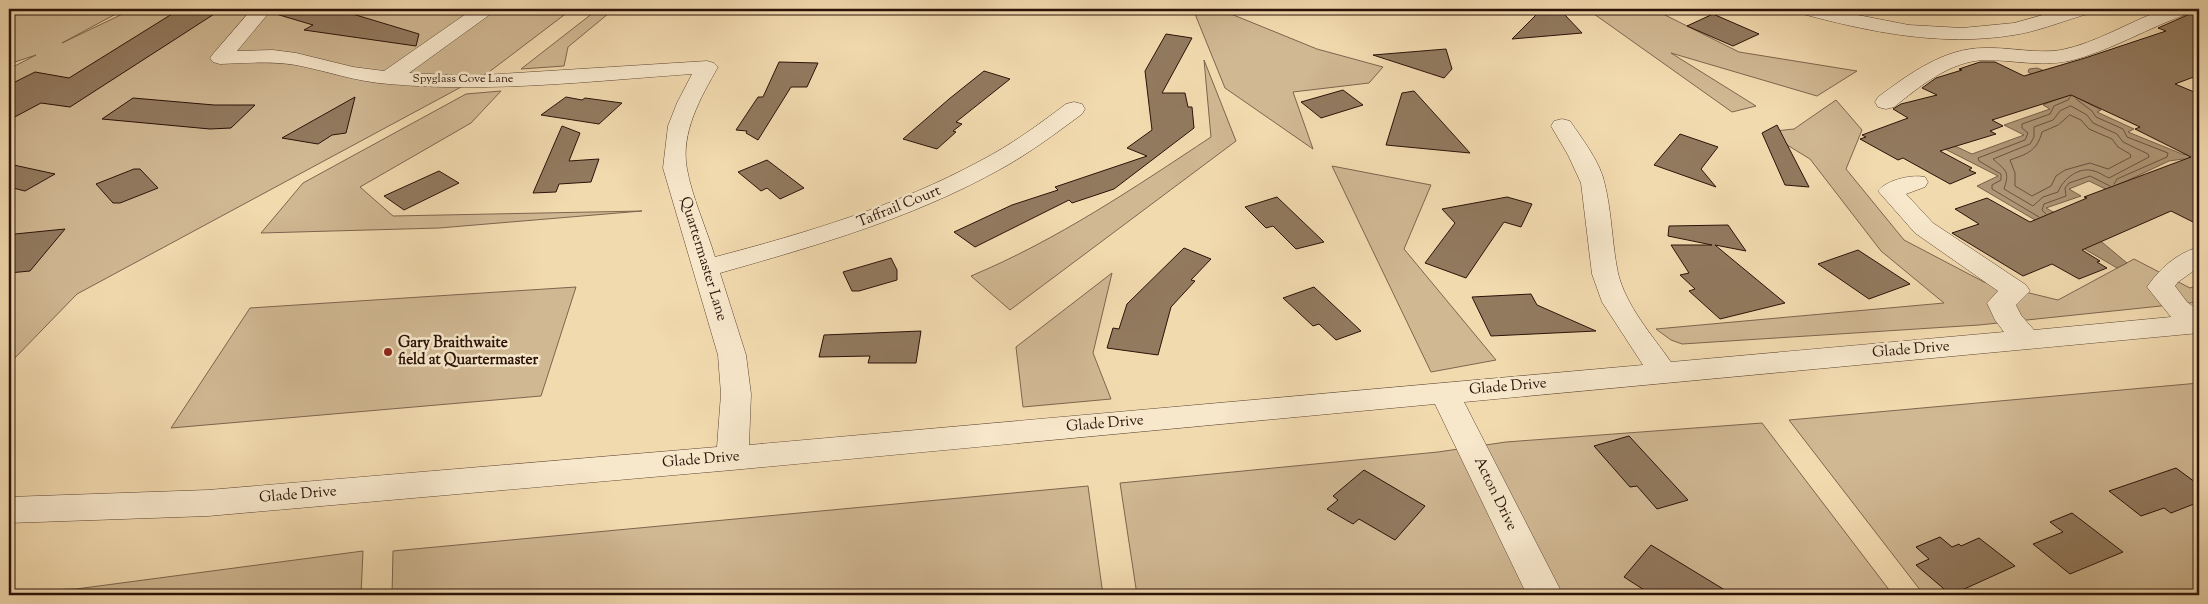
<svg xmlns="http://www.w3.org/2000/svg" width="2208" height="604" font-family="'Sorts Mill Goudy',serif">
<rect width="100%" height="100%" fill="#f2daaf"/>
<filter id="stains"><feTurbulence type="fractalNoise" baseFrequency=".004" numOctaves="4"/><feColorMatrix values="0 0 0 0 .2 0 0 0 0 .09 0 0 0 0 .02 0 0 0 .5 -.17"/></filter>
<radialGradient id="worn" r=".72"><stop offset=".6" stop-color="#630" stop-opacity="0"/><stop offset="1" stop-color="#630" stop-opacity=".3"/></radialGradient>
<!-- green -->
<g fill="#d0b893" stroke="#7d654e">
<path d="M9 9H125L62 43 133 9H572L489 72 77 294 9 364V69L36 55 9 64Z"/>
<path d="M598 9H614L568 47 564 66 521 69Z"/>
<path d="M1193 9H1225L1231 14 1317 49 1383 67 1369 83 1293 92 1313 149 1225 88Z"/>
<path d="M1587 9H1653L1739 52 1857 71 1817 96 1671 53 1756 106 1732 112Z"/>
<path d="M1204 60 1236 141 1010 310 971 276C1057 240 1134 188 1211 137Z"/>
<path d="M501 91 471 123 360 187 393 216 642 211 439 228 261 233 303 183 466 94Z"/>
<path d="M1836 100 1862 130 1846 169 1904 240 1984 282 2058 300 2134 259 2190 288 2199 285V302L1979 325 1682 344 1671 340 1656 329 1944 303 1881 251 1810 159 1766 132 1794 129Z"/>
<path d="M1332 166 1431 185 1404 249 1496 360 1431 372Z"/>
<path d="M1112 273 1093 353 1111 399 1023 407 1016 347Z"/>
<path d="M576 287 541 396 171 428 250 308Z"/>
<path d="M2199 383V595H1924L1789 420Z"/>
<path d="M1762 423 1893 595H1137L1120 483 1438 452 1506 442Z"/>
<path d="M1088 486 1103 595H392L393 551Z"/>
<path d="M363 551 361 595H9V591L76 589Z"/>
</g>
<!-- water -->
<path fill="#ae9676" stroke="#79614a" d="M2037 68 2053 74 2080 99 2101 110 2097 112 2134 129 2128 132 2182 154 2199 156V163L2183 159 2169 161 2118 185 2157 214 2089 181 2069 189 2081 196 2046 208 2091 233 2127 263 2117 268 1977 186 1998 176 1945 149 1925 132 1972 154 2024 135 2004 125 2050 109 2043 105 2067 95 2028 72 2029 69Z"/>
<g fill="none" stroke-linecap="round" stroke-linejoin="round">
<!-- shore -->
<g stroke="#6c543f" stroke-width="1">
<path d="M2076 99 2092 111 2096 117 2123 129 2127 137 2168 153 2167 157 2117 179 2114 184"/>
<path d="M2071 106 2087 115 2093 123 2117 134 2123 142 2148 154 2149 157 2109 178C2104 176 2099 172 2094 171 2079 166 2063 179 2058 192L2043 197 2033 206 2004 189C2010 171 2006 171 1993 159L2030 144 2034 137V127L2053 120 2060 111Z"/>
<path d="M2070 115 2081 120 2089 129 2112 139 2118 147 2130 154 2131 157 2108 169 2090 163 2065 170 2056 176 2051 186 2032 196 2015 186V173L2010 160C2027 154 2037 151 2042 132L2058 125Z"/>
<path d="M2046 214 2042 210 2044 204 2066 196 2065 188 2069 183 2090 176 2110 186"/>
<path d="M2039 217 1992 189V185L2001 180V174L1979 161 1978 158 2025 140 2028 133 2022 128V124L2050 114 2054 106 2068 100 2071 96"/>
</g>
</g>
<!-- building -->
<g fill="#927a5f" stroke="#2a1208">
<path d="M180 9H222L70 107 41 103 9 120V85L35 72 69 78Z"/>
<path d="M276 9H336L419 34 416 46 304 30 313 25 276 14Z"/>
<path d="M1542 9 1564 14 1582 33 1512 39Z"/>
<path d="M2199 10V75L2175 84 2199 94V196L2195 198 2199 200V225L2171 211 2082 250 2100 261 2097 262 2107 268 2079 279 2052 264 2023 276 1952 233 1979 224 1955 209 1987 198 2030 222 2087 198 2084 197 2191 157 2135 129 2140 127 2071 95 1992 120 2003 126 1990 131 1996 134 1940 151 1972 168 1969 170 1976 173 1950 184 1903 158 1898 160 1860 139 1866 137 1862 135 1908 118 1893 109 1901 104 1937 95 1922 88 1936 78 1962 70 1959 69 1980 62H1995L2024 76 2085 58 2166 31 2158 28Z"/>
<path d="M1713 14 1759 34 1733 46 1687 26Z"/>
<path d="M1166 34 1192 38 1162 93H1185L1188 107H1192L1194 128 1114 189 1072 203 1069 200 975 247 954 232 1012 205 1058 190 1055 187 1147 156 1127 148 1152 130 1145 71Z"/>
<path d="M1446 49 1452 69 1444 78 1373 55Z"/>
<path d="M779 62 818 63 807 87H791L758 140 746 133 747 131 736 130 758 97H763Z"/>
<path d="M984 71 1010 79 956 122 962 124 953 131 956 132 937 149 903 139 949 99Z"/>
<path d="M1343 90 1363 105 1321 118 1301 102Z"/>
<path d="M1414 91 1470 153 1386 145 1402 93Z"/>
<path d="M355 97 346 133 332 135 318 144 282 138Z"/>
<path d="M566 97 582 100 585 98 622 103 599 124 541 115Z"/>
<path d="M133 98 214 105H255L231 128 210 129 102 119Z"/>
<path d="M1777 125 1809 187 1785 185 1762 133Z"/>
<path d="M562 126 580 133 569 161 599 159 591 182 559 184 556 192 533 193Z"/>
<path d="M1680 134 1718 147 1701 169 1716 187 1654 165Z"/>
<path d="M767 160 804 188 780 199 767 188 761 191 738 172Z"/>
<path d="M9 164 55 174 25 191 9 187Z"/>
<path d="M134 169H140L158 188 120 203H113L96 184Z"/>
<path d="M439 171 459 183 404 210 384 196Z"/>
<path d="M1277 197 1324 242 1296 249 1273 226 1266 228 1245 207Z"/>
<path d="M1507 197 1532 204 1521 227 1504 222 1466 278 1425 263 1455 223 1442 209Z"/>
<path d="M1728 225 1746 251 1715 245 1785 303 1720 319 1689 291 1695 289 1680 275 1689 273 1671 245H1712L1668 236 1669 226Z"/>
<path d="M65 229 30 271 9 273V241L15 234Z"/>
<path d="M1184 248 1211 259 1191 280 1195 281 1171 307 1158 355 1107 348 1113 328 1119 329 1127 304Z"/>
<path d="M1858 250 1910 284 1869 299 1818 264Z"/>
<path d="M891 258 897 270V280L859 291H852L843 272Z"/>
<path d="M1314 287 1361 331 1336 340 1319 324 1313 326 1283 298Z"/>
<path d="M1531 294 1537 305 1596 331 1491 336 1472 297Z"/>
<path d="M921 331 916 363H868L870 356 819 357 824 335Z"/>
<path d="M1629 436 1688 500 1657 509 1637 486 1630 487 1594 446Z"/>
<path d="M2176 468 2199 485V502L2171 513 2164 508 2141 516 2109 491Z"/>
<path d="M1364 470 1425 506 1395 540 1359 519 1353 524 1327 509 1338 500 1333 496Z"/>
<path d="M2072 513 2123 552 2070 574 2033 544 2063 532 2050 522Z"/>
<path d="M1940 537 1952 547 1959 544 1961 546 1979 538 2015 566 1951 595 1916 565 1929 559 1916 547Z"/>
<path d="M1651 545 1733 595H1652L1624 577Z"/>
</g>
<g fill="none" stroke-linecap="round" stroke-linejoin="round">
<defs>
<g id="minor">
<path d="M252 9H272L237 51 273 50 296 53 353 67 384 71 473 9H495L492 13 409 73 468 76 707 61 714 63 718 67C701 97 680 133 687 169 692 197 707 230 715 257 806 233 897 206 980 161 1011 145 1038 125 1066 104L1074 102 1082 104 1085 109 1082 114C1055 134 1027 155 997 171 910 219 815 246 720 273L746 355 751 394 749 445 1643 365 1602 302 1592 274 1581 183 1568 155 1551 126 1554 121 1562 119 1570 121C1583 140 1601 163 1605 185 1612 214 1612 244 1618 273 1626 306 1652 335 1671 362L2004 332 1995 320 1987 303 1998 291 1915 233 1878 191C1886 180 1912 174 1925 177L1928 182 1925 187 1906 194 1933 223 2026 285 2030 291 2016 305 2021 315 2034 330 2171 317 2147 287C2159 269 2177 253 2199 247V267L2178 282 2175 286 2187 302 2199 311V333L1464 402 1563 595H1527L1435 404 732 470 208 516 9 523V497L208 490 717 447 721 394 718 355 663 168 668 126 677 103 692 74C592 81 490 93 389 84 357 82 327 71 296 65 271 61 245 63 220 64L213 62 210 58 213 54Z"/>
<path d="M1796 9H1827L1909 25 1962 28 2014 23 2064 9H2094L2091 13C2065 20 2040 31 2014 35 1941 47 1869 32 1799 13Z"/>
<path d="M2165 9H2193L2190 13C2149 27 2111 51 2069 61 2040 67 2013 60 1985 60 1950 61 1919 87 1894 107L1886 109 1878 107 1875 102 1878 97C1909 74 1944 48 1984 48 2010 47 2036 54 2061 50 2097 43 2130 21 2165 9Z"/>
</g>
</defs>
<!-- minor casing -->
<use href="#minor" stroke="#5c4432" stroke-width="1"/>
<!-- minor -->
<use href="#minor" fill="#f7e7cb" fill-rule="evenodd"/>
</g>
<!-- markers -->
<circle fill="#8f2418" stroke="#f7e7cb" stroke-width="2" cx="388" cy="352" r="5"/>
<g text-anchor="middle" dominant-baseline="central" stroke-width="5" stroke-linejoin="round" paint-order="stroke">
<!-- far-street labels -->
<g font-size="12" fill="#2a1208" stroke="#f7e7cb">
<text x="463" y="79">Spyglass Cove Lane</text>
</g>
<!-- street labels -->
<g font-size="15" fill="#2a1208" stroke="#f7e7cb">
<text transform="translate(899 207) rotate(-22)">Taffrail Court</text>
<text transform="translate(703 259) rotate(73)">Quartermaster Lane</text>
<text transform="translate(1911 350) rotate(-5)">Glade Drive</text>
<text transform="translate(1508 387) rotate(-5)">Glade Drive</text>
<text transform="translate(1105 424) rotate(-5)">Glade Drive</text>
<text transform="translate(701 460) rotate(-5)">Glade Drive</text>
<text transform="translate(1495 494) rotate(64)">Acton Drive</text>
<text transform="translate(298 495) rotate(-5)">Glade Drive</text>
</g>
<!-- poi labels -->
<g font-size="15" font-weight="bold" fill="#2a1208" stroke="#f7e7cb" text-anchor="start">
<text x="398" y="343">Gary Braithwaite<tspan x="398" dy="17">field at Quartermaster</tspan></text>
</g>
</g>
<!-- margin -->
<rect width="2208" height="604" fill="none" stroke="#f2daaf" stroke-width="30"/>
<rect x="10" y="10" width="2188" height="584" fill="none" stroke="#2a1208" stroke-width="2.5"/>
<rect x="15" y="15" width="2178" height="574" fill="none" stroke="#2a1208"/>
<rect width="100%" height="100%" filter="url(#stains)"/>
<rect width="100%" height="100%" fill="url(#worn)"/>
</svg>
